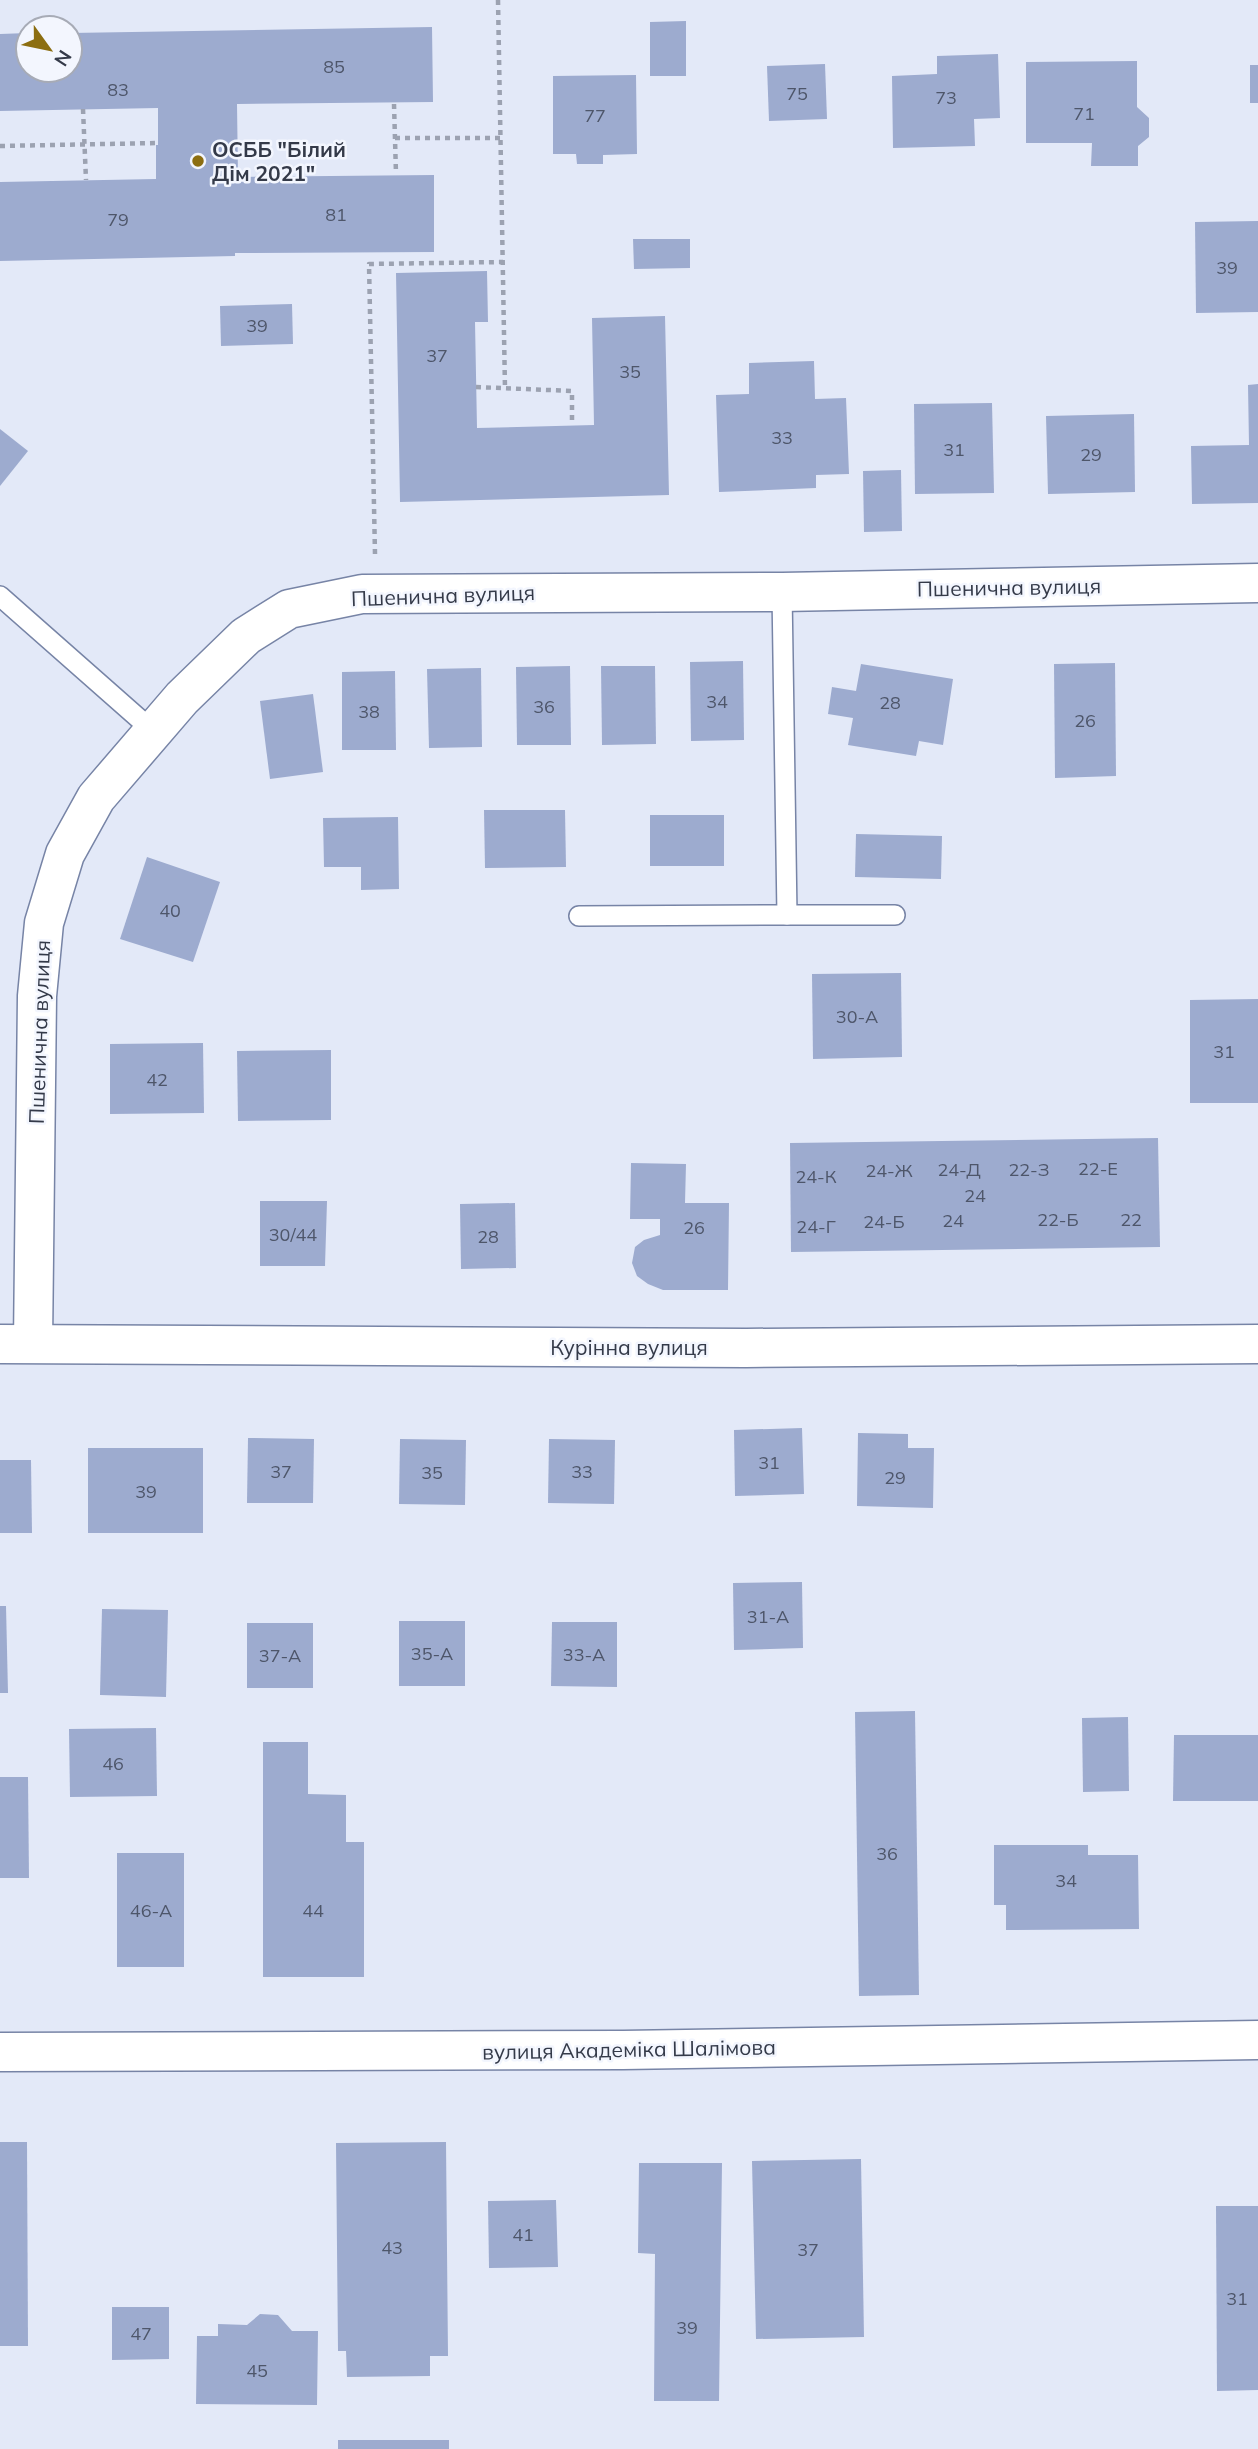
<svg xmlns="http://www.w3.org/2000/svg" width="1258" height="2449" font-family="Mulish,sans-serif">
<rect width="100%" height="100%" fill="#e3e9f8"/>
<!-- building -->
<g fill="#9dabcf">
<path d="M686 21V76H650V22Z"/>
<path d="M432 27 433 102 237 104 238 177 434 175V252L238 253H235V256L0 261V182L156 179V145H158V108L0 111V34L28 33V70H70V33Z"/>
<path d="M998 54 1000 118 974 119 975 146 893 148 892 76 937 74V56Z"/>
<path d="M1137 61V107L1149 118V137L1138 146V166H1091L1092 143H1026V62Z"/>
<path d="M825 64 827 119 769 121 767 66Z"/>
<rect x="1250" y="65" width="8" height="38"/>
<path d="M636 75 637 154 603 155V164H577L576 154H553V76Z"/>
<path d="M1258 221V312L1196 313 1195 222Z"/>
<path d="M633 239H690V268L634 269Z"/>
<path d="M487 271 488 322H475L477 428 594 425 592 318 665 316 669 495 400 502 396 273Z"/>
<path d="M292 304 293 344 221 346 220 306Z"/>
<path d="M814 361 815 399 846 398 849 474 816 475V488L719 492 716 395 749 394V363Z"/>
<path d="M1258 384V503L1192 504 1191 446 1249 445 1248 385Z"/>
<path d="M992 403 994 493 915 494 914 404Z"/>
<path d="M1134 414 1135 492 1048 494 1046 416Z"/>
<path d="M0 429 28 451 0 486Z"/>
<path d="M901 470 902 531 864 532 863 471Z"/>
<path d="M743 661 744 740 691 741 690 662Z"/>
<path d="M1115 663 1116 776 1055 778 1054 664Z"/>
<path d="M861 664 953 679 943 745 919 741 916 756 848 745 853 718 828 714 832 687 856 691Z"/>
<path d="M570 666 571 745H517L516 667Z"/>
<path d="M601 666H655L656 744 602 745Z"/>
<path d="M481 668 482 747 429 748 427 669Z"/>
<path d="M395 671 396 750H342V672Z"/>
<path d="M313 694 323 772 270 779 260 701Z"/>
<path d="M484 810H565L566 867 485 868Z"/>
<rect x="650" y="815" width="74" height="51"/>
<path d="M398 817 399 889 361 890V867H324L323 818Z"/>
<path d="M856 834 942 836 941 879 855 877Z"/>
<path d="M147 857 220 882 193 962 120 939Z"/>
<path d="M901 973 902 1057 813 1059 812 974Z"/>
<path d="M1258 999V1103H1190V1000Z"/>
<path d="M203 1043 204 1113 110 1114V1044Z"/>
<path d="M331 1050V1120L238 1121 237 1051Z"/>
<path d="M1158 1138 1160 1247 791 1252 790 1143Z"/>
<path d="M631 1163 686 1164 685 1203H729L728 1290H663L648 1284 637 1276 632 1263 635 1247 644 1240 660 1235V1219H630Z"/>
<path d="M260 1201H327L325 1266H260Z"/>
<path d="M515 1203 516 1268 461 1269 460 1204Z"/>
<path d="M802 1428 804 1494 735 1496 734 1430Z"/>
<path d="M858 1433 908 1434V1448H934L933 1508 857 1506Z"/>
<path d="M248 1438 314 1439 313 1503H247Z"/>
<path d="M400 1439 466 1440 465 1505 399 1504Z"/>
<path d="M549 1439 615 1440 614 1504 548 1503Z"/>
<rect x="88" y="1448" width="115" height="85"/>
<path d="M0 1460H31L32 1533H0Z"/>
<path d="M802 1582 803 1648 734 1650 733 1583Z"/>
<path d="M0 1606H6L8 1693H0Z"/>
<path d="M102 1609 168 1610 166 1697 100 1695Z"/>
<rect x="399" y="1621" width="66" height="65"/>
<path d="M552 1622H617V1687L551 1686Z"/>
<rect x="247" y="1623" width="66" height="65"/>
<path d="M915 1711 919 1995 859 1996 855 1712Z"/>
<path d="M1128 1717 1129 1791 1083 1792 1082 1718Z"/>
<path d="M156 1728 157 1796 70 1797 69 1729Z"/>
<path d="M1174 1735H1258V1801H1173Z"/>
<path d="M263 1742H308V1794L346 1795V1842H364V1977H263Z"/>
<path d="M0 1777H28L29 1878H0Z"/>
<path d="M994 1845H1088V1855H1138L1139 1929 1006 1930V1905H994Z"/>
<rect x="117" y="1853" width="67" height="114"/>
<path d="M0 2142H27L28 2346H0Z"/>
<path d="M446 2142 448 2356H430V2376L347 2377 346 2351H338L336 2143Z"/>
<path d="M861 2159 864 2337 756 2339 752 2161Z"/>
<path d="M639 2163H722L719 2401H654L655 2254 638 2253Z"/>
<path d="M556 2200 558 2267 489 2268 488 2201Z"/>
<path d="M1216 2206H1258V2390L1217 2391Z"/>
<path d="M112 2307H169V2359L112 2360Z"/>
<path d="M260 2314 278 2315 292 2331H318L317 2405 196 2404 197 2336H218V2324L247 2325Z"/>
<rect x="338" y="2440" width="111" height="9"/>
</g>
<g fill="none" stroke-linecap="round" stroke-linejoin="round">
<defs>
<g id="lane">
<path d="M782 592 787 915H895"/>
<path d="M0 596 153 731"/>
<path d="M579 916 787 915"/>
</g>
<g id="street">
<path d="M33 1343 37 996 44 923 65 854 96 798 182 698 246 636 289 609 362 594 782 592 1258 583"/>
<path d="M0 1344 746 1348 1258 1344"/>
</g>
<path id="secondary" d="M0 2052 623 2050 1258 2040"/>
</defs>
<!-- lane casing -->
<use href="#lane" stroke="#7784a6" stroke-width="22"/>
<!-- street casing -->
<use href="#street" stroke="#7784a6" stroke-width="41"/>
<!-- secondary casing -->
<use href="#secondary" stroke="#7784a6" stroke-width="41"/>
<!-- path -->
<g stroke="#9ca2b1" stroke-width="4.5" stroke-dasharray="5 5" stroke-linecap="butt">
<path d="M498 0 505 389"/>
<path d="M394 104 396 174"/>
<path d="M83 109 86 180"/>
<path d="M395 138H501"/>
<path d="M0 146 158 143"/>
<path d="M476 387 572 391V425"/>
<path d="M375 554 369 264 503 262"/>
</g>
<!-- lane -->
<use href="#lane" stroke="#fff" stroke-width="19"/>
<!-- street -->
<use href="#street" stroke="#fff" stroke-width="38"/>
<!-- secondary -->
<use href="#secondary" stroke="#fff" stroke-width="38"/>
</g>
<!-- markers -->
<circle fill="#8c6e11" stroke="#f3f6fe" stroke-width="2.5" cx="198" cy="161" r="7"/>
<g text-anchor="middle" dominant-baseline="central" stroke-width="5" stroke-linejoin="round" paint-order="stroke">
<!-- number labels -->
<g font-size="18" fill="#4e566a">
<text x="334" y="66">85</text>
<text x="118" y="89">83</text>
<text x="797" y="93">75</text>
<text x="946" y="97">73</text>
<text x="1084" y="113">71</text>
<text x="595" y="115">77</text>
<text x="336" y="214">81</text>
<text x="118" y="219">79</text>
<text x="1227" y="267">39</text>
<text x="257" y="325">39</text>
<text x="437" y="355">37</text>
<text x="630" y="371">35</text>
<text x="782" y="437">33</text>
<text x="954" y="449">31</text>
<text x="1091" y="454">29</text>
<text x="717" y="701">34</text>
<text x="890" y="702">28</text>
<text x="544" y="706">36</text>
<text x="369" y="711">38</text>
<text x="1085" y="720">26</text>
<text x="170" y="910">40</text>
<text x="857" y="1016">30-А</text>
<text x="1224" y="1051">31</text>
<text x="157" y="1079">42</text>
<text x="1098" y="1168">22-Е</text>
<text x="959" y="1169">24-Д</text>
<text x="1029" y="1169">22-З</text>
<text x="889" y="1170">24-Ж</text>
<text x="816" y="1176">24-К</text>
<text x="975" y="1195">24</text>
<text x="1058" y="1219">22-Б</text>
<text x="1131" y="1219">22</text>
<text x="953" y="1220">24</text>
<text x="884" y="1221">24-Б</text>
<text x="816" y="1226">24-Г</text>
<text x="694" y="1227">26</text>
<text x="293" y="1234">30/44</text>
<text x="488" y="1236">28</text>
<text x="769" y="1462">31</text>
<text x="281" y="1471">37</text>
<text x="582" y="1471">33</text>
<text x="432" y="1472">35</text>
<text x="895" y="1477">29</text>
<text x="146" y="1491">39</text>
<text x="768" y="1616">31-А</text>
<text x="432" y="1653">35-А</text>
<text x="584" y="1654">33-А</text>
<text x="280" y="1655">37-А</text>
<text x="113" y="1763">46</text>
<text x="887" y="1853">36</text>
<text x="1066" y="1880">34</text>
<text x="151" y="1910">46-А</text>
<text x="313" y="1910">44</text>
<text x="523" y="2234">41</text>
<text x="392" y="2247">43</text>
<text x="808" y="2249">37</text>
<text x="1237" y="2298">31</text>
<text x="687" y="2327">39</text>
<text x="141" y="2333">47</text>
<text x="257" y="2370">45</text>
</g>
<!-- poi labels -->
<g font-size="21" font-weight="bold" fill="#343a49" stroke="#f3f6fe" text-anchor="start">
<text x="212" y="149">ОСББ "Білий<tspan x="212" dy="24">Дім 2021"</tspan></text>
</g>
<!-- street labels -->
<g font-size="21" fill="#343a49" stroke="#f3f6fe">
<text transform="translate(1009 587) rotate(-1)">Пшенична вулиця</text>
<text transform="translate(443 595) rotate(-2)">Пшенична вулиця</text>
<text transform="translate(39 1032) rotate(-88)">Пшенична вулиця</text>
<text x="629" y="1347">Курінна вулиця</text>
<text transform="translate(629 2049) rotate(-1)">вулиця Академіка Шалімова</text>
</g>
</g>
<!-- north arrow -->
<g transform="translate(49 49) rotate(123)"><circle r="33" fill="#f3f6fe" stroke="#a7abb6" stroke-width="2"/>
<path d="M0-5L12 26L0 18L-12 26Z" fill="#8c6e11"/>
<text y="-10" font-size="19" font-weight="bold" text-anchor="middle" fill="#343a49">N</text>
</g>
</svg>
